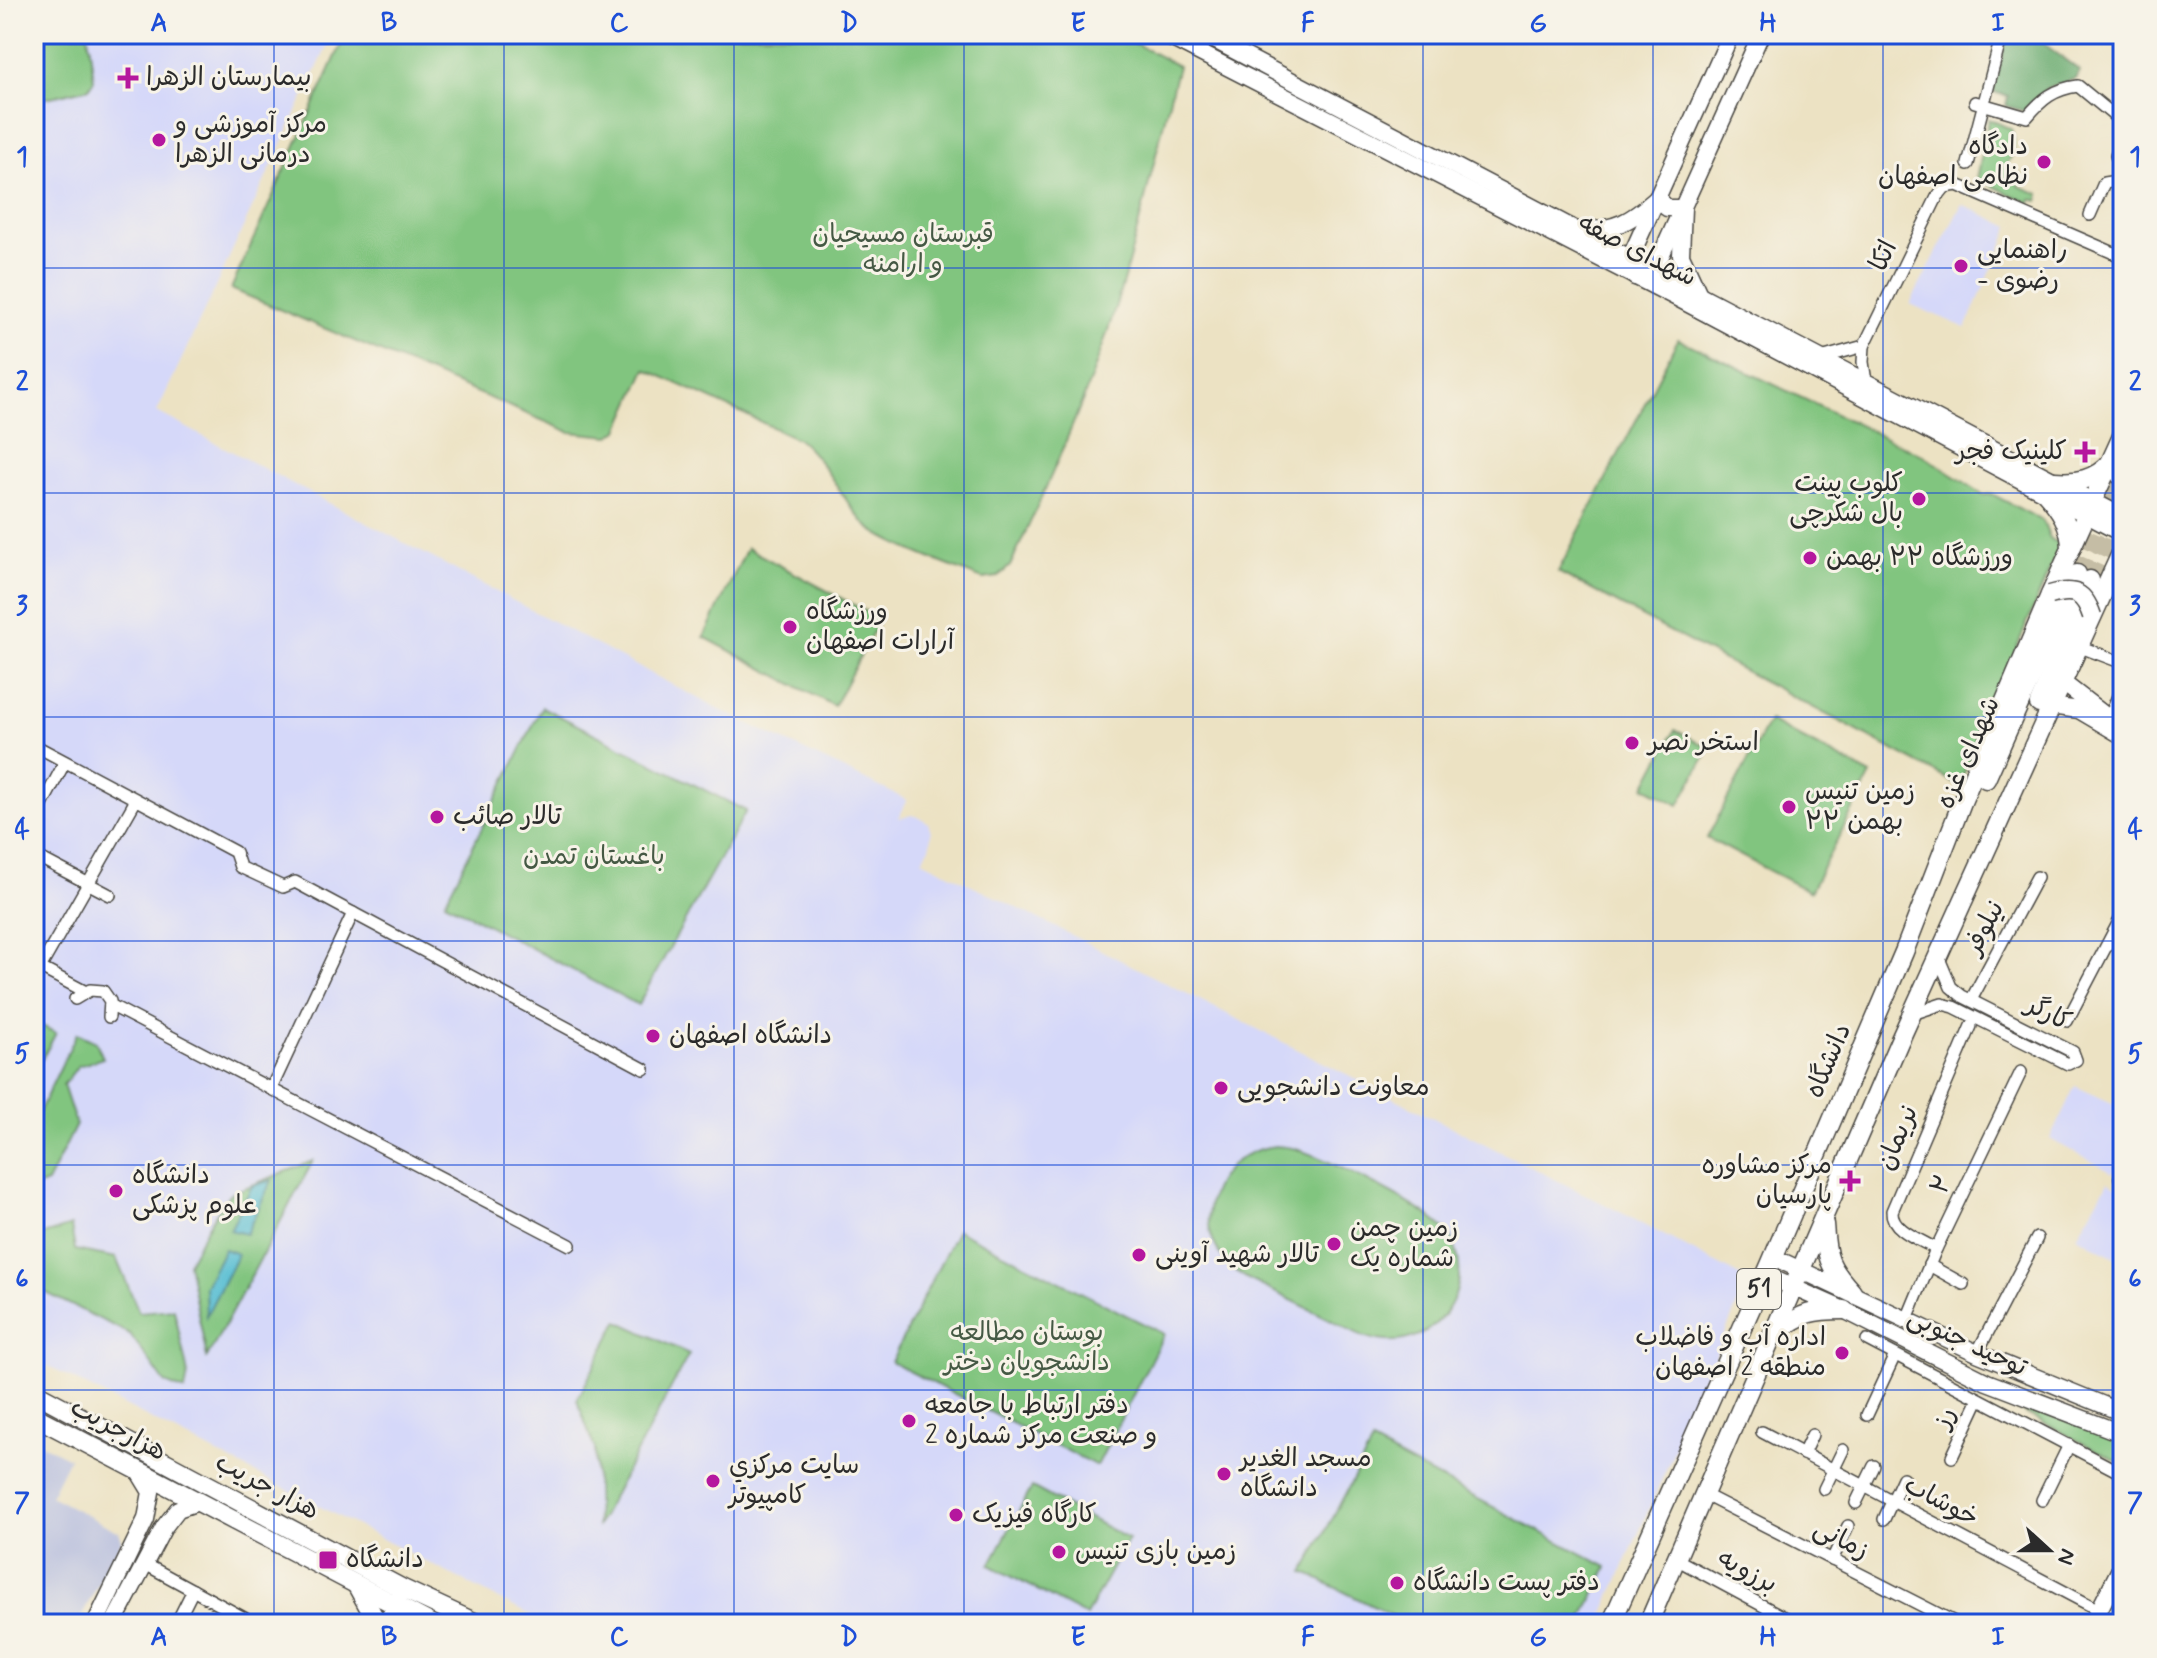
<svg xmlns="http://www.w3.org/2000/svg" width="2157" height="1658" font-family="Mynerve,'Playpen Sans Arabic',sans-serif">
<rect width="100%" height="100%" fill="#f7f3e8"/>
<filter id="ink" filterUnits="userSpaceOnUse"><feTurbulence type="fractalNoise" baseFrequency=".0125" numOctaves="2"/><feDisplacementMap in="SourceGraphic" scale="16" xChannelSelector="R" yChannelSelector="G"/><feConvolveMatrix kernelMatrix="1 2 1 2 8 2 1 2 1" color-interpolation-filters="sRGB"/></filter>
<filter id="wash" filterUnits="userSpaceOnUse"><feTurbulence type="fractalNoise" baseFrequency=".006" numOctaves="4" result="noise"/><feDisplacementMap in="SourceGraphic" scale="32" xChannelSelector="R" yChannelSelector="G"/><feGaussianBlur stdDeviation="1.8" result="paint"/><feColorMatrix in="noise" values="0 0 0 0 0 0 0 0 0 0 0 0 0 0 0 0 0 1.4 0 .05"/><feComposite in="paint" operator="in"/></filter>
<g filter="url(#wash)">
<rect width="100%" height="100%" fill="#ece2c3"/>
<!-- built -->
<g fill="#d5d8f9">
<path d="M34 34H333L157 412 720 710 907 800 899 818 912 815 920 817 928 823 931 831 930 847 922 860 1622 1213 1748 1280 1599 1624H547L34 1359Z"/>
<path d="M1962 204 2010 227 1966 328 1910 304Z"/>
<path d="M2075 1086 2123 1108V1155L2113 1173 2050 1139Z"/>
<path d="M2108 1182 2123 1191V1262L2077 1236Z"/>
</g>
<!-- industrial -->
<path fill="#bdc3de" d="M34 1440 69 1458 50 1496 119 1532 122 1540 77 1624H34Z"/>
<!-- green -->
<g fill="#81c57f" stroke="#567855" stroke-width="2">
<path d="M34 34H88L94 80 89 88 34 101Z"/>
<path d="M346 34H1117L1178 66C1154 158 1135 252 1104 342 1078 418 1044 493 1010 566L998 577 983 579C958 569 879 541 864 523 840 496 826 462 798 439L646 369 619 430 610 436 570 432 231 289Z"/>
<path d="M1989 119 2011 129C2017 145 2014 155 2004 168L2021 174 2019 186 2040 194 2038 201 2031 199 2030 203 1977 179Z"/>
<path d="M1678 339 1924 456 1984 495 1992 494 2043 521 2050 538 2060 545 1959 785 1558 572Z"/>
<path d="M747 548 880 619 834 706 704 637Z"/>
<path d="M542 707 746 811 638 1005 445 902Z"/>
<path d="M1769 721 1871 775 1810 892 1707 838Z"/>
<path d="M1675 730 1710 748 1679 805 1645 787Z"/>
<path d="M34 1022 56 1033 34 1074Z"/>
<path d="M77 1033 96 1042 103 1058 78 1066 63 1085 76 1125 47 1183 34 1188V1122Z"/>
<path d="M1275 1146C1284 1147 1292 1147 1299 1150 1327 1159 1433 1211 1447 1232 1482 1282 1438 1351 1378 1340 1360 1337 1344 1326 1328 1318 1301 1305 1273 1291 1246 1278 1183 1240 1204 1155 1275 1146Z"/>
<path d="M313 1161 207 1358 188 1263 209 1224 229 1194Z"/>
<path d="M71 1226 75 1250 116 1258 139 1312 174 1309 188 1374 185 1391 165 1383 130 1334 34 1287V1238Z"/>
<path d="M957 1230 1164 1334 1097 1466 891 1362Z"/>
<path d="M618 1321 689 1354 597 1526 595 1449 577 1400Z"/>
<path d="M1900 1348 2002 1395 2123 1443V1464Z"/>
<path d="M1372 1443 1607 1567 1580 1624H1409L1304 1572Z"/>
<path d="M1032 1487 1128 1539 1086 1616 990 1565Z"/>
</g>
<!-- forest -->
<path fill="#68aa6e" stroke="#4a6a4c" stroke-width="2" d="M2008 34H2031L2080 71 2075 79 2047 88 2024 111 2006 106 2008 96 1993 92Z"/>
<!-- water -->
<g fill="#56bed3" stroke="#40747f" stroke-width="2">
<path d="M272 1180 246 1234 230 1230 252 1186Z"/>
<path d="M224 1249 238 1254 206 1316 205 1286Z"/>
</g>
</g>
<g filter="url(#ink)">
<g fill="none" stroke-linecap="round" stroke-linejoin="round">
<!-- primary-tunnel -->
<g stroke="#c5bda5" stroke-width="18" stroke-dasharray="18 9" stroke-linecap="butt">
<path d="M2077 574 2120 475"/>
<path d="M2090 580 2123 504"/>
</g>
<defs>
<g id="street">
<path d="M1975 102 2027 117C2042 99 2054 89 2078 86L2123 123"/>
<path d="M2123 139 2116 156 2123 168"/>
<path d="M1968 164 2002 34"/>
<path d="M2090 215 2104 183 2123 180"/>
<path d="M1821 358 1864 346"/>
<path d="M1866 382 1863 362 1864 346 1937 197 1945 187 1957 185 2123 257"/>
<path d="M2078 646 2123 663"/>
<path d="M2109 718 2123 684"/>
<path d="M34 745 235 852 240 867 283 887 295 882 644 1069"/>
<path d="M34 820 65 762"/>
<path d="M34 855 110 895"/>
<path d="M35 965 86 992"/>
<path d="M40 968 136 800"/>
<path d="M75 999 90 990 103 991 110 1001 109 1017"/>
<path d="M1971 1000 2037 877"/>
<path d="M110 1005 570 1245"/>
<path d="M1912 1014 1942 1004 1954 1007 2068 1064 2076 1060 2073 1052 1962 996 1951 987 1938 956"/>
<path d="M2067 1021 2123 914"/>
<path d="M271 1089 353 913"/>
<path d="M2120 1178 2123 1180"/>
<path d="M1936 1249C1921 1240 1891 1230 1892 1211L1971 1026"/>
<path d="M1929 1265 1963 1284"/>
<path d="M1907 1319 1936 1249 2021 1072"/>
<path d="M1867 1340 2123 1474"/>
<path d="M1977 1353 2037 1238"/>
<path d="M1867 1415 1895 1355"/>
<path d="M1762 1432 2099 1610"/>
<path d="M1803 1454 1812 1435"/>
<path d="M1952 1457 1979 1399"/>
<path d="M1824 1489 1843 1450"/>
<path d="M1705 1495 1958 1624"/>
<path d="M2042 1500 2069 1445"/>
<path d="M1856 1503 1874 1466"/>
<path d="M1884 1519 1903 1478"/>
<path d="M1676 1559 1797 1624"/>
<path d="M1832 1560 1848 1526"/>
<path d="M145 1564 255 1624"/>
<path d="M1652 1616 1668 1624"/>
<path d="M176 1624 193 1590"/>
</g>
<g id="secondary">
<path d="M1163 34 1679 299 2123 534"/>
<path d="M1203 34 2123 517"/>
<path d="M1731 34 1630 258 1635 277 1654 271 1761 34"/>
<path d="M1581 231C1617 229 1630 222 1657 198L1667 208H1683L1681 255 1699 294"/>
<path d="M2062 682 2102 713"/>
<path d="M2051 706 2079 710 2123 736"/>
<path d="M1773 1257 1977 1353 2123 1413"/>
<path d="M1765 1275 1844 1310 1987 1382 2123 1434"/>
<path d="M95 1624 146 1519 151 1492 137 1469"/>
<path d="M113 1624 164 1527 178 1509 198 1502"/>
<path d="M386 1624 401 1594"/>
<path d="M2092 1624 2123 1563"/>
</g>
<g id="primary">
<path d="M2120 475 2123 469"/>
<path d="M2054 481C2076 483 2095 480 2110 463"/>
<path d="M2045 492C2060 509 2071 525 2071 549"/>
<path d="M2039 704 2090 580"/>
<path d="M1986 779 2077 574"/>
<path d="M1824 1224C1826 1258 1829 1267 1852 1292"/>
<path d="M1777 1332C1803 1312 1812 1310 1844 1310"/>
<path d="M34 1392 403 1589 478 1624"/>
<path d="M34 1416 432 1624"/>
<path d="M357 1586 374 1617V1624"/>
<path d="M1611 1624 1770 1265 1904 952 1962 802 2050 595 2123 434"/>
<path d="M1648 1624 1899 1042 2123 549"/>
</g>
</defs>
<!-- street casing -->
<use href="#street" stroke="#484642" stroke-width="14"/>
<!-- secondary casing -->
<use href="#secondary" stroke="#484642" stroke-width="19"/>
<!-- primary casing -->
<use href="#primary" stroke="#484642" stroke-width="21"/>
<!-- street -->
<use href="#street" stroke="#fff" stroke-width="11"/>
<!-- secondary -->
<use href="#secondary" stroke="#fff" stroke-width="16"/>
<!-- primary -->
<use href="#primary" stroke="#fff" stroke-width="18"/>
<defs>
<path id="primary-bridge" d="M2050 595C2074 588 2084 592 2092 616"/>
</defs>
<!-- primary-bridge casing -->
<use href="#primary-bridge" stroke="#484642" stroke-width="21" stroke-linecap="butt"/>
<!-- primary-bridge -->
<use href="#primary-bridge" stroke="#fff" stroke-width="18"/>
</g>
</g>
<!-- grid -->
<path fill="none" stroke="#1d4ed8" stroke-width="2" stroke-opacity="0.55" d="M274 34V1624M504 34V1624M734 34V1624M964 34V1624M1193 34V1624M1423 34V1624M1653 34V1624M1883 34V1624M34 268H2123M34 493H2123M34 717H2123M34 941H2123M34 1165H2123M34 1390H2123"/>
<!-- markers -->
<g fill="#b5179e" stroke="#f7f3e8" stroke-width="3">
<path d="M124 66h8v8h8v8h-8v8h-8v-8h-8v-8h8z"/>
<circle cx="159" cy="140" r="8"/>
<circle cx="2044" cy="162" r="8"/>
<circle cx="1961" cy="266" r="8"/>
<path d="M2081 440h8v8h8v8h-8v8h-8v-8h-8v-8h8z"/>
<circle cx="1919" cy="499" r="8"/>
<circle cx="1810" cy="558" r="8"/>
<circle cx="790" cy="627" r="8"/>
<circle cx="1632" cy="743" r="8"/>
<circle cx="1789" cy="807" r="8"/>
<circle cx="437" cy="817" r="8"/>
<circle cx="653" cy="1036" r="8"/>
<circle cx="1221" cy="1088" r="8"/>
<path d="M1846 1169h8v8h8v8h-8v8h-8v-8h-8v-8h8z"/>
<circle cx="116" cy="1191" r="8"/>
<circle cx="1334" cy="1244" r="8"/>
<circle cx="1139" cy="1255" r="8"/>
<circle cx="1842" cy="1353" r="8"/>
<circle cx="909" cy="1421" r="8"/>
<circle cx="1224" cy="1474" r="8"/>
<circle cx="713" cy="1481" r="8"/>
<circle cx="956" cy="1515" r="8"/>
<circle cx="1059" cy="1552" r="8"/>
<rect x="318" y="1550" width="20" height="20" rx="4"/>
<circle cx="1397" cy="1583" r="8"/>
</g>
<g text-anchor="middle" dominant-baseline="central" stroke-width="6" stroke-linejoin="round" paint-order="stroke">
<!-- shield labels -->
<rect fill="#f7f3e8" stroke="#686764" stroke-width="2" x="1737" y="1269" width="44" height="40" rx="6"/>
<g font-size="24" font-weight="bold" fill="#2b2b2b">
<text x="1759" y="1289">51</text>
</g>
<!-- poi labels -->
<g font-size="26" fill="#2b2b2b" stroke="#f7f3e8" text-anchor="start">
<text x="146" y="78">بیمارستان الزهرا</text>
<text x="175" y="125">مرکز آموزشی و<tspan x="175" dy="30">درمانی الزهرا</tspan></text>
<text x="2028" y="147" text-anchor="end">دادگاه<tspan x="2028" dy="30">نظامی اصفهان</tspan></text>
<text x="1977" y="251">راهنمایی<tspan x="1977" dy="30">- رضوی</tspan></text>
<text x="2067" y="452" text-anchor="end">کلینیک فجر</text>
<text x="1903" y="484" text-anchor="end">کلوب پینت<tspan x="1903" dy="30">بال شکرچی</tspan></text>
<text x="1826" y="558">ورزشگاه ۲۲ بهمن</text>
<text x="806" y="612">ورزشگاه<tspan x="806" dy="30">آرارات اصفهان</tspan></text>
<text x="1648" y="743">استخر نصر</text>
<text x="1805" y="792">زمین تنیس<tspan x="1805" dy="30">۲۲ بهمن</tspan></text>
<text x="453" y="817">تالار صائب</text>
<text x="669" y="1036">دانشگاه اصفهان</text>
<text x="1237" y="1088">معاونت دانشجویی</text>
<text x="1832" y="1166" text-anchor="end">مرکز مشاوره<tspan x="1832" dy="30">پارسیان</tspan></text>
<text x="132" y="1176">دانشگاه<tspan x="132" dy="30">علوم پزشکی</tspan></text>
<text x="1350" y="1229">زمین چمن<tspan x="1350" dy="30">شماره یک</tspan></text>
<text x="1155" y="1255">تالار شهید آوینی</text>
<text x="1826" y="1338" text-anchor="end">اداره آب و فاضلاب<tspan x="1826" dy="30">منطقه 2 اصفهان</tspan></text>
<text x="925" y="1406">دفتر ارتباط با جامعه<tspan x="925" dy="30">و صنعت مرکز شماره 2</tspan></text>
<text x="1240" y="1459">مسجد الغدیر<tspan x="1240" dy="30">دانشگاه</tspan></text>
<text x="729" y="1466">سايت مرکزي<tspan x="729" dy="30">کامپيوتر</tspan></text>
<text x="972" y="1515">کارگاه فیزیک</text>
<text x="1075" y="1552">زمین بازی تنیس</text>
<text x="346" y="1560">دانشگاه</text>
<text x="1413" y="1583">دفتر پست دانشگاه</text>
</g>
<!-- park labels -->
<g font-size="26" fill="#455944" stroke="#f7f3e8">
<text x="903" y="235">قبرستان مسیحیان<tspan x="903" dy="30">و ارامنه</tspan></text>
<text x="594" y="857">باغستان تمدن</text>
<text x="1027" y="1333">بوستان مطالعه<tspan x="1027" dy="30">دانشجویان دختر</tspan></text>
</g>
<!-- street labels -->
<g font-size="26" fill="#2b2b2b" stroke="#f7f3e8">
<text transform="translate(1637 251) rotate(27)">شهدای صفه</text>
<text transform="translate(1884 256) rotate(-64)">اتکا</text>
<text transform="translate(1969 753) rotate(-66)">شهدای غزه</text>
<text transform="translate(1985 928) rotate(-62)">نیلوفر</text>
<text transform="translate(2048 1014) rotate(27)">کارگر</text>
<text transform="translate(1829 1061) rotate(-67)">دانشگاه</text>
<text transform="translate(1898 1138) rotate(-67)">نریمان</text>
<text transform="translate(1942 1185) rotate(-64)">۲</text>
<text transform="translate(1967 1343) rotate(25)">توحید جنوبی</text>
<text transform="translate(1945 1418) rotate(-66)">رز</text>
<text transform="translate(118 1430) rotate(28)">هزارجریب</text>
<text transform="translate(267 1487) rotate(28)">هزار جریب</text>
<text transform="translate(1941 1502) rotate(28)">خوشاب</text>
<text transform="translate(1841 1540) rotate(27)">زمانی</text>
<text transform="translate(1747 1572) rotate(28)">برزویه</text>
</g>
</g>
<!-- margin -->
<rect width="2157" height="1658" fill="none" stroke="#f7f3e8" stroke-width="88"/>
<!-- north arrow -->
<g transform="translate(2049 1550) rotate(111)" stroke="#f7f3e8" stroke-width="6" paint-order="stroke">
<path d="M0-6L14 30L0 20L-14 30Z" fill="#2b2b2b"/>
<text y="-12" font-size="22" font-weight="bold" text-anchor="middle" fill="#2b2b2b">N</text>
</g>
<rect x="44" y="44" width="2069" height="1570" fill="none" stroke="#1d4ed8" stroke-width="3"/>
<g font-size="26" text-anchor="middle" font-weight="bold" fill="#1d4ed8">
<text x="159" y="31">A</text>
<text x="389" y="31">B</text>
<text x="619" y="31">C</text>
<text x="849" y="31">D</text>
<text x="1078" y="31">E</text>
<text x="1308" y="31">F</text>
<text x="1538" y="31">G</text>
<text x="1768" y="31">H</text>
<text x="1998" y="31">I</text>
<text x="22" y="165">1</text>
<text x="2135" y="165">1</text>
<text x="22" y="390">2</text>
<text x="2135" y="390">2</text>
<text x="22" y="614">3</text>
<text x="2135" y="614">3</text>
<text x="22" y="838">4</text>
<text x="2135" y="838">4</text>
<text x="22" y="1062">5</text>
<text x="2135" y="1062">5</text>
<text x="22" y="1287">6</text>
<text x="2135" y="1287">6</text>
<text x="22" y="1511">7</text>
<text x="2135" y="1511">7</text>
<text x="159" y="1645">A</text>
<text x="389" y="1645">B</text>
<text x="619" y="1645">C</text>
<text x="849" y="1645">D</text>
<text x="1078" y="1645">E</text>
<text x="1308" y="1645">F</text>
<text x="1538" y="1645">G</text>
<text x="1768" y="1645">H</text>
<text x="1998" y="1645">I</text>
</g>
</svg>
